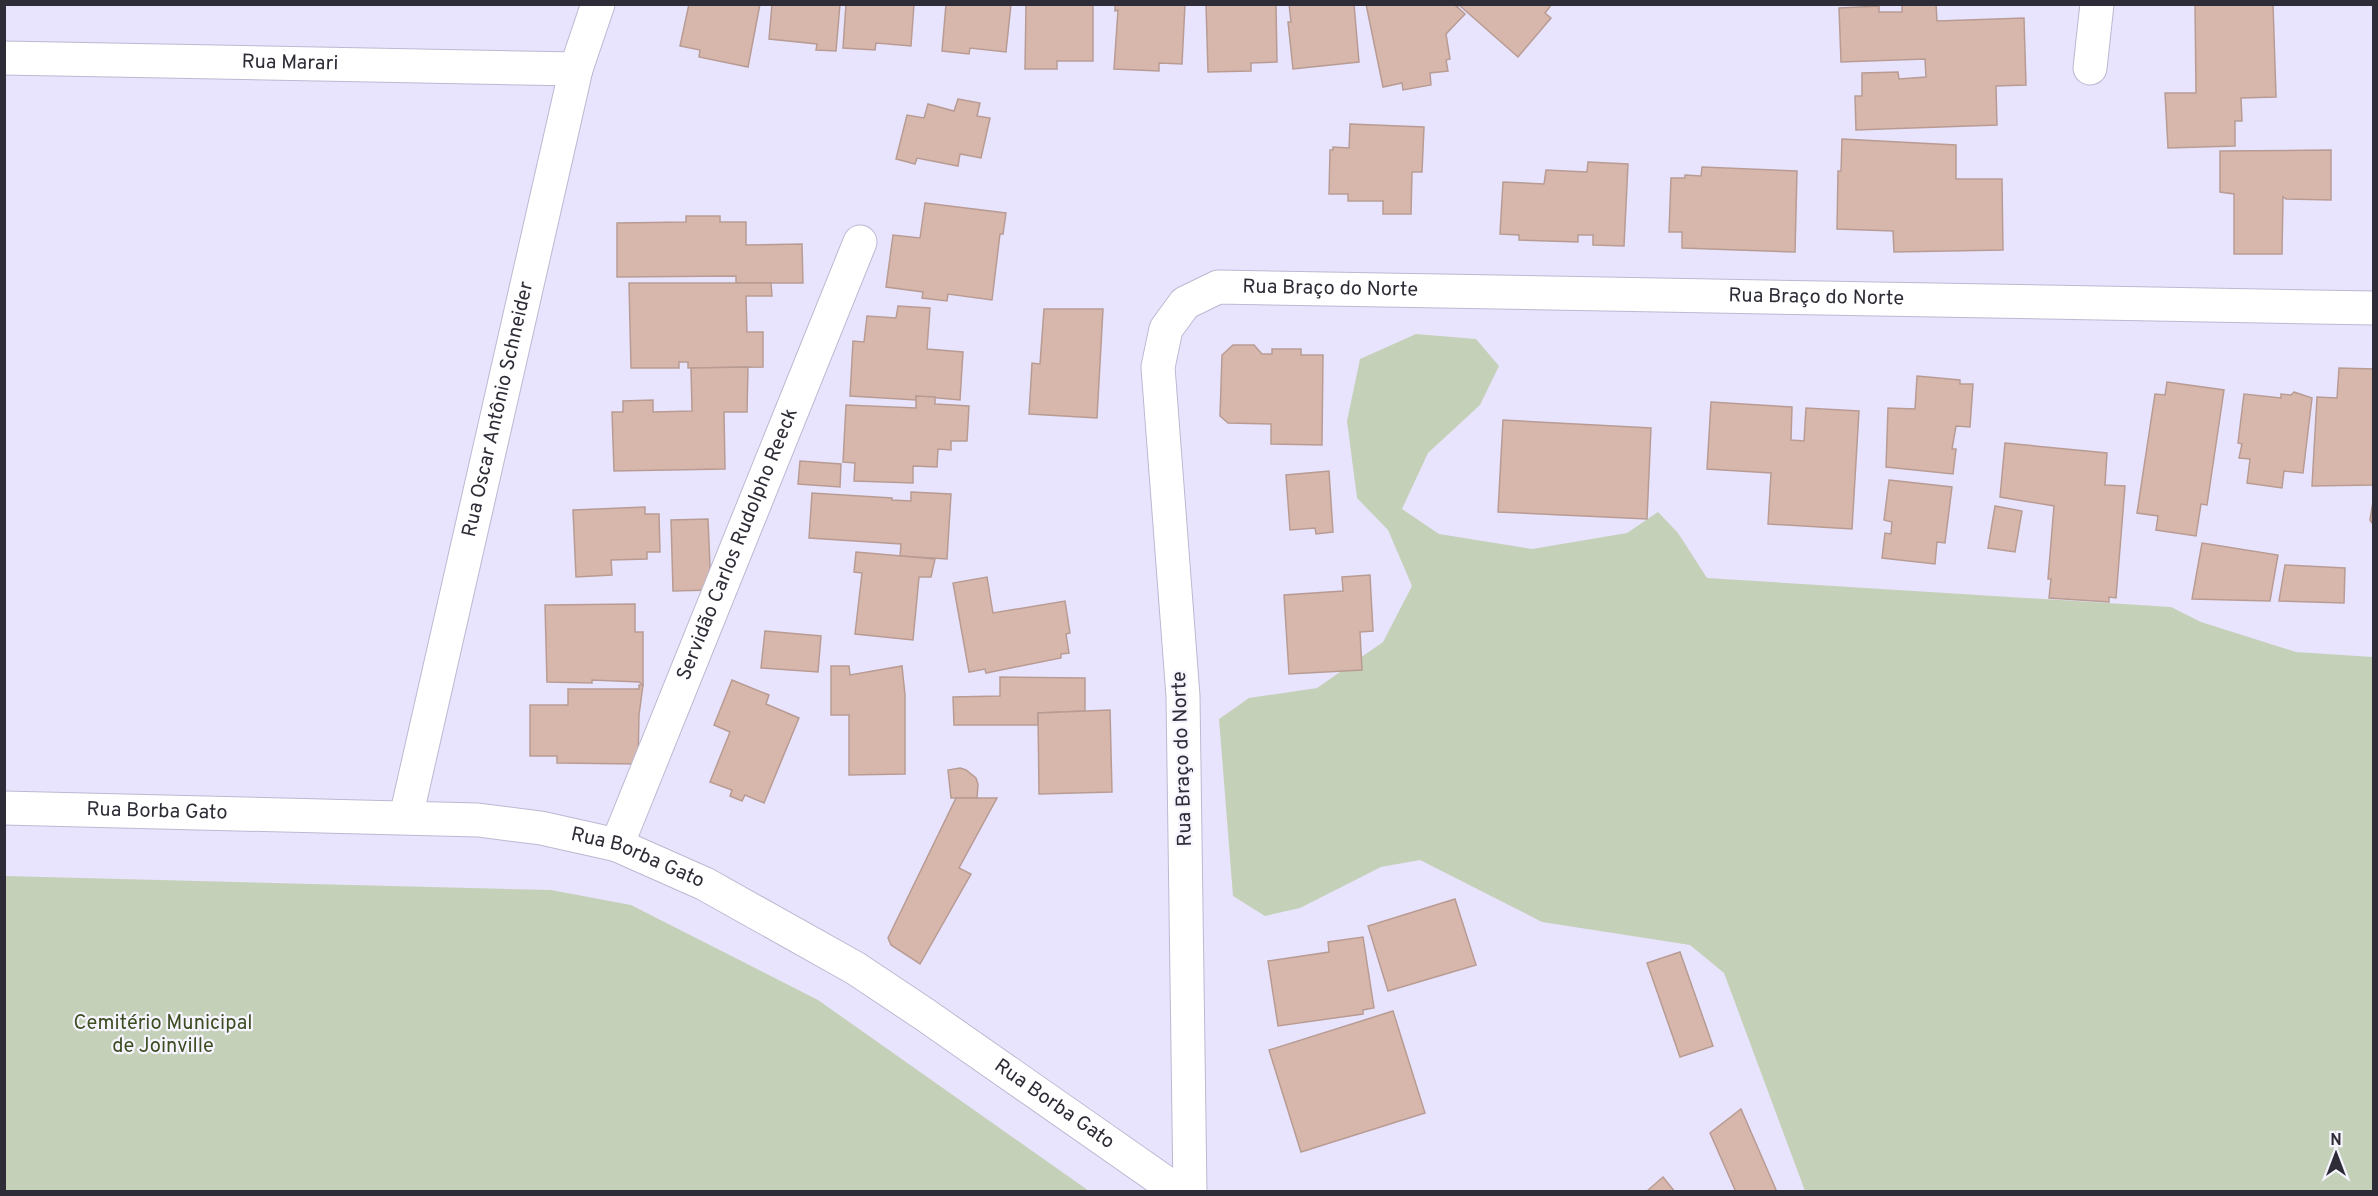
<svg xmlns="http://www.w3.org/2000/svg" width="2378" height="1196" font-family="Overpass,sans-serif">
<rect width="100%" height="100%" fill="#e9e4fe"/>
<!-- green -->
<g fill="#c5d0b8">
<path d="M1416 334 1476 339 1499 366 1480 405 1428 453 1402 509 1439 534 1532 549 1627 533 1658 512 1678 533 1707 578 2171 607 2201 622 2296 652 2373 657V1191H1805L1724 973 1690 945 1542 922 1420 860 1381 867 1300 908 1265 916 1233 896 1219 719 1249 698 1317 688 1383 642 1412 586 1388 530 1357 498 1347 421 1360 359Z"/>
<path d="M5 876 551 890 631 905 818 1000 1089 1191H5Z"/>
</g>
<!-- building -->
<g fill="#d7b6ac" stroke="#b89c94" stroke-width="1.5">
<path d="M689 4H760L748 67 699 57 700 50 680 46Z"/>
<path d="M772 4H840L836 51 816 50 817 44 769 39Z"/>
<path d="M846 4H914L911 46 876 43 875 50 843 48Z"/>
<path d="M946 4H1011L1006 52 970 48 969 54 942 51Z"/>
<path d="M1026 4H1093V61H1057V69H1025Z"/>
<path d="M1115 4H1185L1182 64 1159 63V71L1114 69 1118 10 1115 11Z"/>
<path d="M1206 4H1276L1277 62 1251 63V71L1208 72Z"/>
<path d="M1289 4H1354L1359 62 1293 69 1288 22H1291Z"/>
<path d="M1366 4H1454L1465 14 1446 34 1450 59 1446 60 1448 71 1430 73 1431 85 1403 90 1402 83 1383 87Z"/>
<path d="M1454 4H1552L1545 13 1551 18 1518 57 1459 5 1457 7Z"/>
<path d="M1902 4H1936L1937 21 2024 18 2026 85 1996 86 1997 125 1856 130 1855 96H1862V73L1898 72 1899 79 1926 77 1925 59 1841 62 1839 8 1879 6V12H1902Z"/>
<path d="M2195 4H2273L2276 97 2241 98 2242 121H2235V146L2168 148 2165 93H2196Z"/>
<path d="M958 99 980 103 977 116 990 118 981 158 960 154 958 166 917 158 915 164 896 159 907 115 924 118 928 104 954 111Z"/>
<path d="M1350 124 1424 127 1422 172H1412L1411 214H1383V201H1348V194H1329L1330 150H1333V147L1349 148Z"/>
<path d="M1842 139 1956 145V179H2002L2003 250 1894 252 1893 231 1837 229 1838 171H1841Z"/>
<path d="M2331 150V200L2286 199 2283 197 2282 254H2234V194L2220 192V151Z"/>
<path d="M1588 162 1628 164 1624 246 1593 245V235H1578V242L1519 240V235L1500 234 1503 182 1544 184 1546 170 1587 172Z"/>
<path d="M1702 167 1797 171 1795 252 1682 248V232H1669L1671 178H1685V175L1701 176Z"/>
<path d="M925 203 1006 213 1003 234H1000L992 300 948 294 947 301 922 298 923 292 886 287 893 235 920 238Z"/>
<path d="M686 216H720V222H746V245L802 244 803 283H736V276L617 277V223L686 222Z"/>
<path d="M629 283H771L772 296H746L747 332H763V367L688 368V362H679V368H631Z"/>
<path d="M898 306 930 308 927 349 963 352 960 400 916 396V400L850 396 853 341 864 342 867 316 896 318Z"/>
<path d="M1044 309H1103L1097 418 1029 414 1032 363 1040 364Z"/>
<path d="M1233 345H1254L1262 354H1272V349H1301V355H1323L1322 445 1271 444V424L1228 423 1220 416 1222 355Z"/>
<path d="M748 367 747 412H724L725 469 614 471 612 412H623V401L653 400V412L692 411 691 368Z"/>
<path d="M2339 368 2374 369V485L2312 486 2317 397 2337 398Z"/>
<path d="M1917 376 1960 380V384H1973L1970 427 1956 426 1952 449H1956L1953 474 1886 467 1888 408 1915 409Z"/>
<path d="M2167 382 2224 390 2207 505 2201 504 2196 536 2156 530 2158 516 2137 513 2155 394 2165 395Z"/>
<path d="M2294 392 2312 398 2303 473 2284 471 2282 488 2247 483 2250 459 2239 458 2242 444 2238 443 2244 394 2281 398V394L2291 395Z"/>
<path d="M916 396 935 397V404L969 406 967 441H951V450L938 449 937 467 913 466V483L854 481 855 463 843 462 846 405 916 408Z"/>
<path d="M1711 402 1792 407 1791 440 1804 441 1806 408 1859 411 1852 529 1768 524 1771 473 1707 469Z"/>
<path d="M1503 420 1651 428 1647 519 1498 512Z"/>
<path d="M2005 443 2107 453 2105 485 2125 486 2116 598 2109 597V602L2049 598 2051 579H2048L2054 506 2000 497Z"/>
<path d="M800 461 841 464 840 487 798 484Z"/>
<path d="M1329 471 1333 532 1316 534 1315 528 1290 530 1286 475Z"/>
<path d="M1889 480 1952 487 1945 543 1937 542 1935 564 1882 558 1885 533 1891 534 1892 522 1884 520Z"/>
<path d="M911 492 951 494 947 559 900 556 901 544 809 538 812 493 892 498V500L911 501Z"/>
<path d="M2374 495V526L2370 520Z"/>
<path d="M1995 506 2022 511 2015 552 1988 548Z"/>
<path d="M645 507V514H659L660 552H647V559L611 560 612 575 576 577 573 510Z"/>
<path d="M708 519 711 590 673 591 671 520Z"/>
<path d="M2202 543 2278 555 2270 601 2192 599Z"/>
<path d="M856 552 935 559 931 577H919L913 640 855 634 862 573 854 572Z"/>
<path d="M2285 565 2345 568 2344 603 2279 601Z"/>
<path d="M1370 575 1373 631 1360 632 1362 670 1289 674 1284 595 1343 591 1342 577Z"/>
<path d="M987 577 993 613 1065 601 1070 633 1066 634 1069 653 1061 654V658L986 673 985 669 969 672 953 583Z"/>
<path d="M635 604V632H643V685L639 682 592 680V683L547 682 545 605Z"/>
<path d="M765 631 821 636 818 672 761 668Z"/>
<path d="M831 666H849L850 675 902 666 905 695V774L849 775V715H831Z"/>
<path d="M1000 677 1085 678V711L1038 713V725H954L953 697 1000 696Z"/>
<path d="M732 680 769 695 766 704 799 718 764 803 745 795 742 801 730 796 732 790 710 782 730 732 714 725Z"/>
<path d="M639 685H643L639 715 638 764 557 763V756H530V705H568V689H639Z"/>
<path d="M1110 710 1112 792 1039 794 1038 713Z"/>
<path d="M960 768 966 770 976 778 978 784 977 798H951L948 770Z"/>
<path d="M956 798H997L959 868 971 874 920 964 891 945 888 938Z"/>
<path d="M1455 899 1476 965 1388 991 1368 926Z"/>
<path d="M1363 937 1374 1008 1363 1010V1014L1278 1026 1268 961 1329 952 1328 942Z"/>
<path d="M1680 952 1713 1046 1680 1057 1647 963Z"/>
<path d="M1393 1011 1425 1113 1301 1152 1269 1050Z"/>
<path d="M1741 1109 1777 1192H1736L1710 1133Z"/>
<path d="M1663 1177 1675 1192H1646Z"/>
</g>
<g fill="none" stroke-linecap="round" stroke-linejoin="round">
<defs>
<g id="street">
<path id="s1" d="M4 58 576 69"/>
<path d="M2090 68 2097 4"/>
<path id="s2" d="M4 808 478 820 541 828 617 845 705 884 855 968 924 1014 1179 1192"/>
<path id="s3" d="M406 817 576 69 598 4"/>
<path id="s4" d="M617 845 860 242"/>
<path id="s5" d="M1190 1192 1183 696 1158 367 1166 329 1185 303 1218 287 2374 308"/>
</g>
</defs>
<!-- street casing -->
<use href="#street" stroke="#bdb8d1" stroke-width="35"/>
<!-- street -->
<use href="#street" stroke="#fff" stroke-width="33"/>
</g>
<g text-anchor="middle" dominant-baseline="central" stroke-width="4.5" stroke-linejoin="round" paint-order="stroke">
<!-- street labels -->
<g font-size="20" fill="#2e2c36" stroke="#f6f4fe">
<text stroke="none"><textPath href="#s1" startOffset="286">Rua Marari</textPath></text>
<text stroke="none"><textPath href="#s5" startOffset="1046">Rua Braço do Norte</textPath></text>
<text stroke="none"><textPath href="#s5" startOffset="1532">Rua Braço do Norte</textPath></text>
<text stroke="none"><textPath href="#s3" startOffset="418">Rua Oscar Antônio Schneider</textPath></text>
<text stroke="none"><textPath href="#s4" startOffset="324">Servidão Carlos Rudolpho Reeck</textPath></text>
<text transform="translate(1183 759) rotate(-92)">Rua Braço do Norte</text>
<text stroke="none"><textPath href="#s2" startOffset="153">Rua Borba Gato</textPath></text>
<text stroke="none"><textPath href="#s2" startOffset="639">Rua Borba Gato</textPath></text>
<text stroke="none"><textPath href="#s2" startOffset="1125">Rua Borba Gato</textPath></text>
</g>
<!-- park labels -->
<g font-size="20" fill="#3c4d21" stroke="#f6f4fe">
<text x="163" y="1024">Cemitério Municipal<tspan x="163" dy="23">de Joinville</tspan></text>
</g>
</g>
<!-- border -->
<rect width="2378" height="1196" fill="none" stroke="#2e2c36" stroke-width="12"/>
<!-- north arrow -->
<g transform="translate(2336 1154)" stroke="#f6f4fe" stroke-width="4.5" paint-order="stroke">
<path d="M0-4.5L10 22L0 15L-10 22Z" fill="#2e2c36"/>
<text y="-9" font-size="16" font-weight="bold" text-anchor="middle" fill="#2e2c36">N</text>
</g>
</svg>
